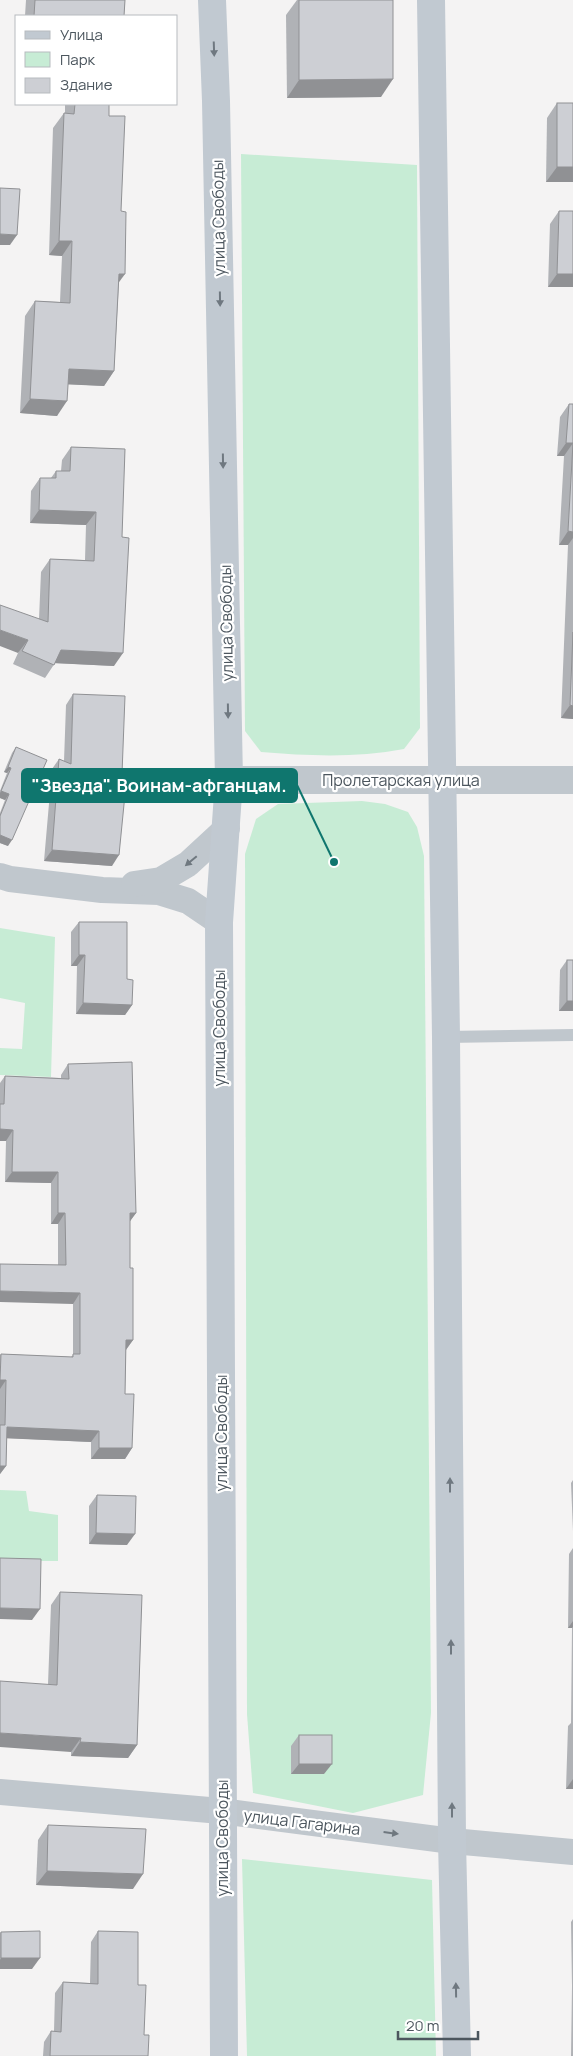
<svg xmlns="http://www.w3.org/2000/svg" width="573" height="2056" font-family="Manrope,sans-serif">
<rect width="100%" height="100%" fill="#f4f3f3"/>
<!-- green -->
<g fill="#c7ecd5">
<path d="M241 154 417 165 420 728 404 749C357 758 309 756 261 752L245 731Z"/>
<path d="M362 801 385 804 408 812 417 827 424 856 431 1713 423 1795 353 1813 253 1793 247 1714 245 854 256 819 278 804Z"/>
<path d="M0 928 55 937 51 1077 0 1075V1048L22 1049 25 1003 0 998Z"/>
<path d="M0 1490 26 1491 29 1511 58 1515V1561H0Z"/>
<path d="M242 1859 432 1880 436 2056H247Z"/>
</g>
<g fill="none" stroke-linecap="round" stroke-linejoin="round">
<!-- service -->
<path stroke="#c0c7cd" stroke-width="12" d="M446 1037 573 1035"/>
<!-- minor -->
<g stroke="#c0c7cd" stroke-width="26">
<path d="M0 876 10 879 102 890 159 892 188 901 219 922"/>
<path d="M134 884 161 880 188 864 227 828"/>
<path d="M0 1792 221 1811 452 1841 573 1852"/>
</g>
<!-- tertiary -->
<path stroke="#c0c7cd" stroke-width="28" d="M229 780H573"/>
<!-- secondary -->
<g stroke="#c1c9d1" stroke-width="28">
<path d="M212 0 216 101 229 780 219 922 224 2056"/>
<path d="M431 0 446 1037 452 1841 457 2056"/>
</g>
</g>
<!-- wall -->
<g fill="#b0b2b6">
<path d="M26 0H125L124 16H25Z"/>
<path d="M297 0H393L381 97 287 98 286 15Z"/>
<path d="M557 103H573V182H546L547 118Z"/>
<path d="M65 104H109V116L121 211 119 282 114 371 104 386 68 384 57 416 20 413 25 316 35 301 60 302 62 256 49 255 53 128 64 113H65Z"/>
<path d="M559 211 573 287H548L550 224Z"/>
<path d="M569 404H573V719L561 718 568 545H559L564 456H557L560 417Z"/>
<path d="M71 447 125 449 114 666 55 663 45 678 13 664 18 653 39 619 41 572 50 559 85 560 86 525 30 523 31 491 40 478H51L56 471H61L62 460Z"/>
<path d="M73 694 122 774 112 866 44 861 52 769 59 759 64 761 66 705Z"/>
<path d="M16 747 8 846 0 843V813L5 800 0 798V791L7 773 4 772 12 753Z"/>
<path d="M79 922 127 979 132 1005 125 1015 76 1014 77 966H71V932Z"/>
<path d="M567 960 573 1011H559L560 970Z"/>
<path d="M68 1064 136 1213 130 1221V1268L133 1340 126 1350 125 1394 132 1448 125 1459H91V1442L7 1438 6 1466 0 1474V1355L1 1354 71 1357 73 1355V1304L58 1265V1224H51V1183L5 1182 6 1141H0V1083L5 1076 61 1078V1075Z"/>
<path d="M573 1480V1531L571 1483Z"/>
<path d="M97 1495 127 1545 89 1544V1506Z"/>
<path d="M573 1548V1789H566L568 1726 571 1723 572 1628H568L569 1554Z"/>
<path d="M60 1592 137 1745 128 1758 71 1756V1752L48 1684 51 1605Z"/>
<path d="M299 1735 324 1774H291V1746Z"/>
<path d="M48 1825 133 1889 36 1885 38 1840Z"/>
<path d="M573 1919V2056H571L572 1986 571 1922Z"/>
<path d="M98 1931 138 1985 144 2035 148 2056H43L44 2042 51 2031H54L55 1993 63 1982 90 1983 91 1942Z"/>
<path d="M1 1932 32 1969H0V1933Z"/>
</g>
<!-- shaded-wall -->
<g fill="#909194">
<path d="M393 79 381 97 287 98 299 80Z"/>
<path d="M557 167H573V182H546Z"/>
<path d="M0 234 17 235 10 245H0Z"/>
<path d="M59 241H72L62 256 49 255Z"/>
<path d="M119 274H125L114 289Z"/>
<path d="M557 274H573V287H548Z"/>
<path d="M69 369 114 371 104 386 59 384Z"/>
<path d="M30 399 67 401 57 416 20 413Z"/>
<path d="M566 443H573L564 456H557Z"/>
<path d="M39 510 96 512 86 525 30 523Z"/>
<path d="M568 531 573 532V538L568 545H559Z"/>
<path d="M0 630 28 640 18 653 0 646Z"/>
<path d="M61 650 123 653 114 666 52 663Z"/>
<path d="M570 705 573 706V719L561 718Z"/>
<path d="M8 767 11 768 7 773 4 772Z"/>
<path d="M1 791 9 794 5 800 0 798V793Z"/>
<path d="M0 835 12 840 8 846 0 843Z"/>
<path d="M52 850 119 855 112 866 44 861Z"/>
<path d="M79 955H85L77 966H71Z"/>
<path d="M567 1001H573V1011H559Z"/>
<path d="M83 1003 132 1005 125 1015 76 1014Z"/>
<path d="M0 1129 13 1130 6 1141H0Z"/>
<path d="M12 1172H58L51 1183 5 1182Z"/>
<path d="M58 1213H65L58 1224H51Z"/>
<path d="M130 1213H136L128 1224Z"/>
<path d="M0 1291 80 1293 73 1304 0 1302Z"/>
<path d="M126 1340H133L125 1351Z"/>
<path d="M0 1380H6L0 1389Z"/>
<path d="M7 1427 99 1431 91 1442 0 1438Z"/>
<path d="M99 1448H132L125 1459H91Z"/>
<path d="M0 1466H6L0 1474Z"/>
<path d="M96 1533 135 1534 127 1545 89 1544Z"/>
<path d="M0 1608 40 1609 32 1620 0 1619Z"/>
<path d="M573 1621V1627L572 1628H568Z"/>
<path d="M0 1733 81 1738 71 1752 0 1747Z"/>
<path d="M80 1742 137 1745 128 1758 71 1756Z"/>
<path d="M299 1764H332L324 1774H291Z"/>
<path d="M573 1779V1789H566Z"/>
<path d="M47 1871 143 1874 133 1889 36 1885Z"/>
<path d="M1 1958H40L32 1969H0V1960Z"/>
</g>
<!-- building -->
<g fill="#cdcfd4" stroke="#909194">
<path d="M35 0H125L124 16H34Z"/>
<path d="M299 0H393V79L299 80Z"/>
<rect x="557" y="103" width="16" height="64"/>
<path d="M75 104H109V116H125L121 211 126 212 125 274H119L114 371 69 369 67 401 30 399 35 301 70 303 72 241H59L64 113 74 114Z"/>
<path d="M0 188 20 189 17 235 0 234Z"/>
<path d="M559 211H573V274H557Z"/>
<path d="M569 404H573V532L568 531 573 443H566Z"/>
<path d="M71 447 125 449 122 537 129 538 123 653 61 650 54 665 22 651 28 640 0 630V605L48 622 50 559 94 561 96 512 39 510 40 478H56V471H70Z"/>
<path d="M573 632V706L570 705Z"/>
<path d="M73 694 125 696 122 774H127L119 855 52 850 59 759 71 764Z"/>
<path d="M16 747 47 760 12 840 0 835V816L9 794 1 791 11 768 8 767Z"/>
<path d="M79 922H127V979L133 980 132 1005 83 1003 85 955H79Z"/>
<rect x="567" y="960" width="6" height="41"/>
<path d="M132 1062 136 1213H130V1268H133V1340H126L125 1394H134L132 1448H99V1431L7 1427 6 1466H0V1425H5L6 1380H0L1 1354 73 1357V1354H80V1293L0 1291V1264L66 1265 65 1213H58V1172H12L13 1130 0 1129V1104H4L5 1076 69 1079 68 1064Z"/>
<path d="M97 1495 136 1496 135 1534 96 1533Z"/>
<path d="M0 1558 41 1559 40 1609 0 1608Z"/>
<path d="M60 1592 142 1595 137 1745 80 1742 81 1738 0 1733V1681L57 1685Z"/>
<rect x="299" y="1735" width="33" height="29"/>
<path d="M48 1825 146 1829 143 1874 47 1871Z"/>
<path d="M40 1931V1958H1V1932Z"/>
<path d="M98 1931 138 1932V1985H146L144 2035H149L148 2056H50L51 2031 61 2032 63 1982 98 1984Z"/>
</g>
<!-- one-way arrows -->
<defs><path id="oneway-solid" d="M-6-.8H1V-3.2L6.5 0L1 3.2V.8H-6Z" transform="scale(1.25)"/></defs>
<g fill="#6f7880">
<use href="#oneway-solid" transform="translate(214 49) rotate(88)"/>
<use href="#oneway-solid" transform="translate(220 299) rotate(89)"/>
<use href="#oneway-solid" transform="translate(223 461) rotate(89)"/>
<use href="#oneway-solid" transform="translate(228 711) rotate(89)"/>
<use href="#oneway-solid" transform="translate(450 1485) rotate(-90)"/>
<use href="#oneway-solid" transform="translate(451 1647) rotate(-90)"/>
<use href="#oneway-solid" transform="translate(452 1810) rotate(-90)"/>
<use href="#oneway-solid" transform="translate(456 1990) rotate(-91)"/>
</g>
<g fill="#6f787f">
<use href="#oneway-solid" transform="translate(191 861) rotate(140)"/>
<use href="#oneway-solid" transform="translate(391 1833) rotate(7)"/>
</g>
<g text-anchor="middle" dominant-baseline="central" stroke-width="4.5" stroke-linejoin="round" paint-order="stroke">
<!-- street labels -->
<g font-size="16" fill="#4c565e" stroke="#fff">
<text transform="translate(218 218) rotate(-91)">улица Свободы</text>
<text transform="translate(226 623) rotate(-91)">улица Свободы</text>
<text x="401" y="780">Пролетарская улица</text>
<text transform="translate(219 1028) rotate(-90)">улица Свободы</text>
<text transform="translate(221 1433) rotate(-90)">улица Свободы</text>
<text transform="translate(302 1822) rotate(7)">улица Гагарина</text>
<text transform="translate(222 1838) rotate(-90)">улица Свободы</text>
</g>
</g>
<!-- callouts -->
<path fill="none" stroke="#0f766e" stroke-width="2" d="M334 862L297 785"/>
<circle fill="#0f766e" stroke="#fff" stroke-width="2" cx="334" cy="862" r="5"/>
<rect fill="#0f766e" stroke="#0f766e" stroke-width="2" x="22" y="769" width="275" height="33" rx="5"/>
<g font-size="18" text-anchor="middle" font-weight="bold" fill="#fff">
<text x="159" y="792">"Звезда". Воинам-афганцам.</text>
</g>
<!-- legend -->
<rect x="15" y="15" width="162" height="90" fill="#ffffff" stroke="#b7bbbf"/>
<rect x="25" y="31" width="25" height="8" fill="#c1c9d1" stroke="#b7bbbf"/>
<text x="60" y="40" font-size="15" fill="#4c565e">Улица</text>
<rect x="25" y="52" width="25" height="15" fill="#c7ecd5" stroke="#b7bbbf"/>
<text x="60" y="65" font-size="15" fill="#4c565e">Парк</text>
<rect x="25" y="78" width="25" height="15" fill="#cdcfd4" stroke="#b7bbbf"/>
<text x="60" y="90" font-size="15" fill="#4c565e">Здание</text>
<!-- scale -->
<path d="M398 2031v8h80v-8" fill="none" stroke="#4c565e" stroke-width="2.5"/>
<text x="406" y="2031" font-size="15" fill="#4c565e" stroke="#ffffff" stroke-width="4" paint-order="stroke">20 m</text>
</svg>
